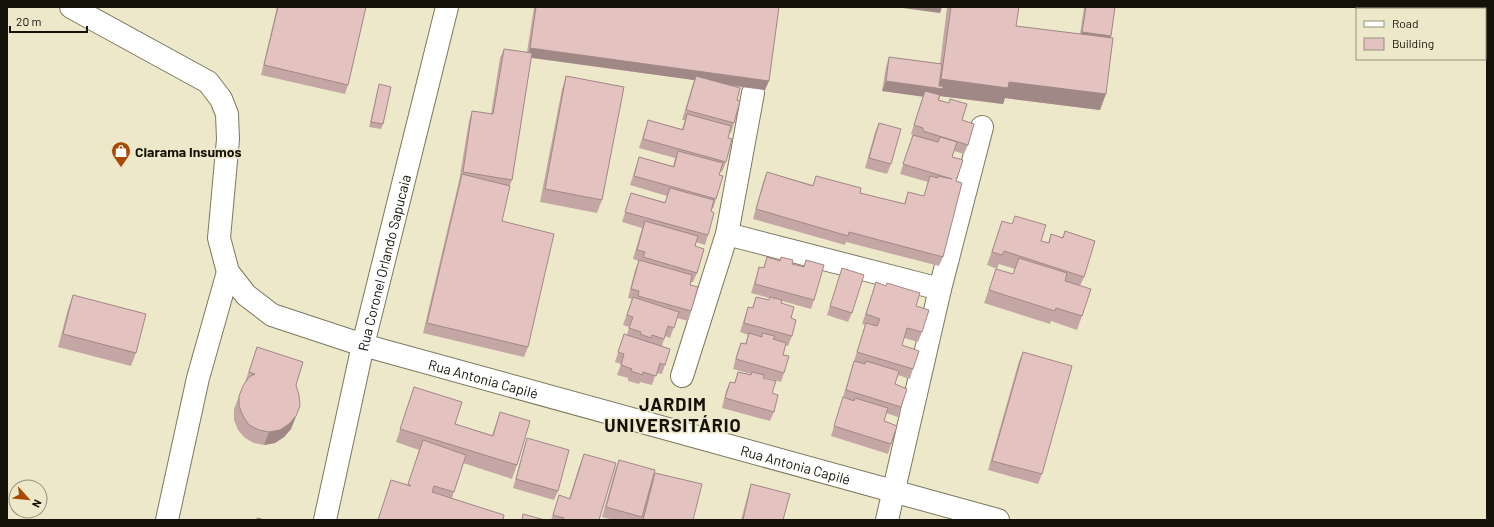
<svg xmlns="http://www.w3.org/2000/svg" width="1494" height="527" font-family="Barlow,sans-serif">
<rect width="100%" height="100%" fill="#ede8ca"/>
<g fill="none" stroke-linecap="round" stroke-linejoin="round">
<defs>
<g id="minor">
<path id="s1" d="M71 7 208 82 221 99 227 114 228 139 219 238 228 272 246 295 272 315 363 345 998 520"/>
<path d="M727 234 940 289"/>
<path d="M682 376 727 234 753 93"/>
<path d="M167 520 198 378 228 272"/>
<path id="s2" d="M325 520 363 345 447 7"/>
<path d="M887 520 940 289 982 127"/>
</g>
</defs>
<!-- minor casing -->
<use href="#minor" stroke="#7c785d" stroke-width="24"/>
<!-- minor -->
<use href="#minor" stroke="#fff" stroke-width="22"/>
</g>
<!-- wall -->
<g fill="#c4a7a5">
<path d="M277 7H366L348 85 345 94 261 75Z"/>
<path d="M534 7H779L765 90 732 86 737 100 734 123 731 133 730 132 728 138 726 162 722 172 721 171 719 175 716 199 713 209 712 208 711 211 708 235 705 245 696 242 695 246 697 273 693 282H691L690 285 691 311 688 321 677 318 670 338 665 336 662 346 670 349 662 374 656 373 652 385 640 382 639 384 628 381V378L617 375 621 364 615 362 624 334 627 335 629 327 623 325 632 299 628 298 635 270 639 261 633 259 642 228 622 222 631 193 665 202 667 196 630 185 639 157 673 166 675 158 639 148 648 120 682 129 685 120H682L694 80 531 58 512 180 510 185 502 221 528 347 524 357 423 333 459 181 469 121 472 111 491 114 500 58 504 49 527 52Z"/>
<path d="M947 7H1019L1016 26 1080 34 1084 7H1115L1100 110 1005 98 1003 104 940 96 938 100 962 120 968 145 964 154 954 151 952 157 956 181 943 257 939 266 846 242 845 245 753 219 763 182 767 172 813 185 816 176 860 193 904 204 908 192 924 196 928 182 900 174 913 135 911 134 923 96 882 91 886 67 889 57 940 64Z"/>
<path d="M566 76 602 200 597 213 540 202 562 89Z"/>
<path d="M379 84 383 124 381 129 369 127 378 89Z"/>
<path d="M879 123 891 164 887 174 865 168 875 132Z"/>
<path d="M1002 221 1041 241 1048 243 1051 234 1062 238 1065 231 1084 277 1080 286 1082 316 1077 330 1051 321 1050 324 984 303 996 269 1013 274 1015 269 999 264 997 269 987 265Z"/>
<path d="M767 257 779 261 781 257 792 264 803 267 806 260 814 300 811 309 782 301 781 303 791 318 792 336 788 346 785 345 783 355 784 373 781 382 763 377V378L772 393 774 412 770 421 722 408 726 391 730 382 734 383 738 372 751 375V374L733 369 737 353 741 343 745 344 748 335 740 332 745 316 748 307 752 308 756 297 769 300V298L751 293 756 277 759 267 763 268Z"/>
<path d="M842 268 852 313 848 322 827 315Z"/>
<path d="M876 282 916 306 922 332 918 342 904 338 902 345 913 369 910 379 898 375 895 384 901 407 898 417 886 413 884 421 891 444 888 454 831 436 865 325 862 324Z"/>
<path d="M73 295 136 353 131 366 58 347 68 309Z"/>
<path d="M257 347 296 385 300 406 291 429 284 437 275 443 264 445 254 443 245 438 238 430 234 420V409L243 386 245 382Z"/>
<path d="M1023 352 1042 474 1038 484 988 470 1019 361Z"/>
<path d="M414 387 455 424 492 435 500 412 517 465 512 479 463 463 452 498 503 520H378L391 480 408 485 419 450 396 442Z"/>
<path d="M527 438 558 491 554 500 513 488 524 448Z"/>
<path d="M584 454 599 520H551L559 495 569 499 579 467Z"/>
<path d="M619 460 652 482 655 473 693 520H641L646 502 641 520H614L602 517 615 470Z"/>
<path d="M751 484 783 520H741L748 494Z"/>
</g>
<!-- shaded-wall -->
<g fill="#a08886">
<path d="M895 7H942L940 13Z"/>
<path d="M1082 32 1111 36 1107 46 1079 42Z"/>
<path d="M530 48 769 81 765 90 694 80 696 76 694 80 527 57Z"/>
<path d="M941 79 1009 82 1106 94 1100 110 1005 98 1003 104 940 96 939 99 882 91 886 81 938 88Z"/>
<path d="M296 416 291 429 284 437 275 443 264 445 269 432Z"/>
</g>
<!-- building -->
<g fill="#e4c2c0" stroke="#a08886">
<path d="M278 7H366L348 85 264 65Z"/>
<path d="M536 7H779L769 81 530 48Z"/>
<path d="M951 7H1019L1016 26 1113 38 1106 94 1009 82 1008 88 941 79Z"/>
<path d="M1086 7H1115L1111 36 1082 32Z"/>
<path d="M504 49 532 53 512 180 463 172 472 111 493 114Z"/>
<path d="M889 57 942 64 939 86H943V89L886 81Z"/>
<path d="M566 76 624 87 602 200 545 189Z"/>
<path d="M696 76 740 88 737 100 740 101 734 123 686 110Z"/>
<path d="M379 84 391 87 383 124 371 122Z"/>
<path d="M925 91 940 95 938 100 949 103 950 99 967 104 962 120 974 124 968 145 923 131V128L914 125Z"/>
<path d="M687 114 731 126 728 138 732 139 726 162 643 139 648 120 683 130Z"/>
<path d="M879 123 901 129 891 164 869 158Z"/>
<path d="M913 135 938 142 940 137 957 142 952 157 963 160 956 181 962 183 943 257 849 232 848 236 756 209 767 172 813 186 816 176 861 188 860 193 905 204 908 192 924 196 930 176 938 178V176L952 179 903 164Z"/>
<path d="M678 151 723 163 719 175 723 176 716 199 634 176 639 157 674 167Z"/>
<path d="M462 174 510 186 502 221 554 234 528 347 427 323Z"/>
<path d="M670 188 714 200 711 211 714 213 708 235 625 212 631 193 665 203Z"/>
<path d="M1015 216 1046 225 1041 241 1049 243 1051 234 1063 238 1065 231 1095 241 1084 277 1004 251 1002 255 992 252 1002 221 1012 224Z"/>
<path d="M645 221 698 236 695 246 704 249 697 273 643 257 645 252 637 250Z"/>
<path d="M767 257 780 261 781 257 793 260 792 264 804 267 806 260 824 265 814 300 755 284 759 267 764 268Z"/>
<path d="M1019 258 1067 273 1065 281 1091 289 1082 316 1056 308 1055 311 989 290 996 269 1013 274Z"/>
<path d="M639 260 692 275 690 285 698 287 691 311 638 296 639 291 631 289Z"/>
<path d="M842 268 864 275 852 313 830 306Z"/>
<path d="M876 282 886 286 887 283 920 293 916 306 929 310 922 332 907 328 902 345 919 351 913 369 857 352 866 323 877 326 880 319 866 314Z"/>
<path d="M73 295 146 314 136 353 63 334Z"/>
<path d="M633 297 679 312 674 328 668 326 664 339 652 335 651 338 640 334 641 332 629 328 633 317 627 315Z"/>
<path d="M756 297 769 300 770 297 782 300 781 303 794 307 791 318 796 320 792 336 744 323 748 307 753 308Z"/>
<path d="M749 333 762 337V333L775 336 773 339 786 343 783 355 789 356 784 373 736 359 741 343 746 344Z"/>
<path d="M624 334 670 349 665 365 660 363 656 376 643 372V375L631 371 632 369 621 365 624 354 618 352Z"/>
<path d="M257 347 303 362 296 385 299 395 300 406 296 416 289 424 280 430 269 432 259 430 249 425 243 416 239 406V396L243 386 249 377 255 374 249 372Z"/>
<path d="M1023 352 1072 366 1042 474 992 461Z"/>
<path d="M854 361 865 364 866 361 899 371 895 384 907 389 901 407 846 390Z"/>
<path d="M738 372 751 375 752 372 764 375 763 378 776 381 772 393 778 395 774 412 725 398 730 382 735 383Z"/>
<path d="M414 387 462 402 455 424 493 436 500 412 530 421 517 465 400 429Z"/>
<path d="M843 397 854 401 855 398 888 408 884 421 897 426 891 444 834 426Z"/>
<path d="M527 438 569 450 558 491 516 479Z"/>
<path d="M423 440 466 455 454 492 434 486 432 492 504 515 503 520H378L391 480 411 486 408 484Z"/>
<path d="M584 454 616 463 599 520H564V518L553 515 559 495 570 499Z"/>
<path d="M619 460 655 470 642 517 606 507Z"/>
<path d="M655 473 702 484 693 520H643Z"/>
<path d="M751 484 790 494 783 520H743Z"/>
<path d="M523 514 545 520H522Z"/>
<path d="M257 518 265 520H257Z"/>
</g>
<!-- icons -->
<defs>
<symbol id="shop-pin" viewBox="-11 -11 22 30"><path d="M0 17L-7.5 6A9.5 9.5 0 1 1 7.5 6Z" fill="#aa4901" stroke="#ede8ca"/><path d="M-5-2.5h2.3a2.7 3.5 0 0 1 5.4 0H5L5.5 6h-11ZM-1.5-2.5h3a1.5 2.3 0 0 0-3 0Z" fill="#fff"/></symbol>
</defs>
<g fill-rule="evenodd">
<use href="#shop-pin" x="110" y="140" width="22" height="30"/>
</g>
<g text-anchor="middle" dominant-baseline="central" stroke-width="3.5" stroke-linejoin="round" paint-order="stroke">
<!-- poi labels -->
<g font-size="14" font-weight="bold" fill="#141208" stroke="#ede8ca" text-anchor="start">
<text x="135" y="151">Ciarama Insumos</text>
</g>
<!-- street labels -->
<g font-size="14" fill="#141208" stroke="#ede8ca">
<text stroke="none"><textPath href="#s2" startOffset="264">Rua Coronel Orlando Sapucaia</textPath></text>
<text stroke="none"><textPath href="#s1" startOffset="636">Rua Antonia Capilé</textPath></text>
<text stroke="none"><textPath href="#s1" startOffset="960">Rua Antonia Capilé</textPath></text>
</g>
<!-- district labels -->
<g font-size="18" font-weight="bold" letter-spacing="1" fill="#141208" stroke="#ede8ca">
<text x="673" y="404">JARDIM<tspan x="673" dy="21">UNIVERSITÁRIO</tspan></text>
</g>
</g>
<!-- border -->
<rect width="1494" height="527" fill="none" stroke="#141208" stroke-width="16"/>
<!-- legend -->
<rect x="1356" y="8" width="130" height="52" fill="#ede8ca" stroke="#96927c"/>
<rect x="1364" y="21" width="20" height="6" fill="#ffffff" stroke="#96927c"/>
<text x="1392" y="28" font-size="12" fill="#141208">Road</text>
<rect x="1364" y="38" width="20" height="12" fill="#e4c2c0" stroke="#96927c"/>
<text x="1392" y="48" font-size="12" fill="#141208">Building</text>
<!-- north arrow -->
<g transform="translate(28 499) rotate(117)"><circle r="19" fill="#ede8ca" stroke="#96927c"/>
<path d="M0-3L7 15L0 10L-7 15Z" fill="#aa4901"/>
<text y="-6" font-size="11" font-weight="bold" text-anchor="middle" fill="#141208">N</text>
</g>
<!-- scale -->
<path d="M10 26v6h77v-6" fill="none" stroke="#141208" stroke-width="2"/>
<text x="16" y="26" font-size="12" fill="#141208" stroke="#ede8ca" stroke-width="3" paint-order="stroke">20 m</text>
</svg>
